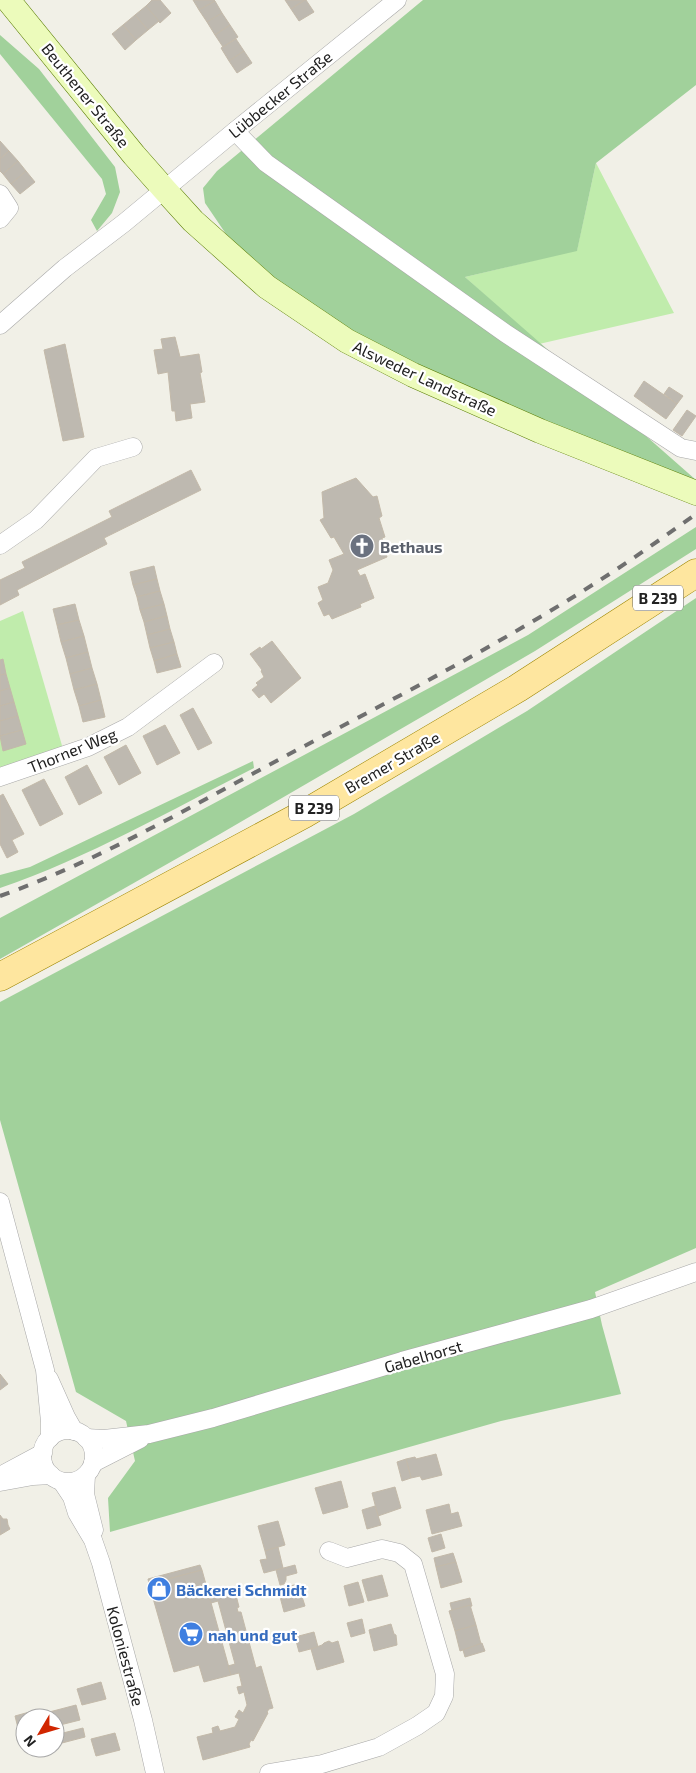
<svg xmlns="http://www.w3.org/2000/svg" width="696" height="1773" font-family="'Exo 2',sans-serif">
<rect width="100%" height="100%" fill="#f1f0e7"/>
<!-- grass -->
<g fill="#c0ecac">
<path d="M596 163 674 313 539 344 465 277 577 250Z"/>
<path d="M23 611 63 749 0 769V621Z"/>
</g>
<!-- forest -->
<g fill="#a1d19b">
<path d="M423 0H696V85L596 163 577 251 465 277 696 480 415 372 277 283 226 234 205 203 203 188 217 171Z"/>
<path d="M0 35 39 69 115 167 120 192 112 213 97 231 91 220 106 194 102 179 0 54Z"/>
<path d="M696 527V549L535 651 220 834 0 959V918L528 635Z"/>
<path d="M696 598V1248L595 1292 602 1325 621 1394 501 1421 110 1532 108 1498 135 1461 126 1421 76 1392 0 1120V1002L354 814 527 711Z"/>
<path d="M253 761 254 768C171 810 88 858 0 888V875L30 867Z"/>
</g>
<!-- building -->
<g fill="#beb9b0" stroke="#c3b9a9">
<path d="M152 0H160L171 13 160 23 146 6Z"/>
<path d="M193 0H214L215 1 199 10Z"/>
<path d="M285 0H305L291 9Z"/>
<path d="M305 0H306L314 12 299 21 291 9Z"/>
<path d="M215 1 222 13 207 22 199 10Z"/>
<path d="M146 6 159 21 148 30 135 15Z"/>
<path d="M222 13 230 25 215 35 207 22Z"/>
<path d="M135 15 148 30 136 40 123 25Z"/>
<path d="M123 25 136 40 125 50 112 34Z"/>
<path d="M230 25 238 37 223 47 215 35Z"/>
<path d="M236 39 244 51 229 61 221 48Z"/>
<path d="M244 51 252 63 237 73 229 61Z"/>
<path d="M0 141 9 151 0 159Z"/>
<path d="M9 151 18 161 3 174 0 171V159Z"/>
<path d="M18 161 26 171 11 184 3 174Z"/>
<path d="M26 171 35 182 20 194 11 184Z"/>
<path d="M175 337 180 357 199 354 202 372 200 373 205 402 190 404 192 418 176 421 175 411H172L168 372 158 374 154 350 163 349 161 339Z"/>
<path d="M65 344 84 437 63 441 44 350Z"/>
<path d="M644 381 677 404 666 419 634 396Z"/>
<path d="M669 387 683 396 677 404 664 394Z"/>
<path d="M687 410 696 416 682 436 673 430Z"/>
<path d="M191 470 201 490 104 538 107 544 17 590 19 595 0 605V580L25 568 22 562 112 517 109 511Z"/>
<path d="M356 478 373 497 377 496 382 516 379 518 385 537 382 538 387 557 357 570 360 576 365 574 374 598 360 604 361 607 332 619 329 614 324 616 318 603 323 600 318 587 328 583 333 570 329 560 344 554 334 537 331 538 320 520 324 518 322 492Z"/>
<path d="M154 566 157 579 133 585 130 572Z"/>
<path d="M157 579 160 591 137 597 133 585Z"/>
<path d="M160 591 164 604 140 610 137 597Z"/>
<path d="M75 604 79 620 57 625 53 609Z"/>
<path d="M164 604 167 616 144 622 140 610Z"/>
<path d="M167 616 170 629 147 635 144 622Z"/>
<path d="M79 620 84 636 61 642 57 625Z"/>
<path d="M170 629 174 642 150 648 147 635Z"/>
<path d="M84 636 88 652 66 658 61 642Z"/>
<path d="M272 641 301 678 271 703 264 694 259 698 252 690 258 685 256 683 264 677 261 671 262 670 250 654 260 647 261 649Z"/>
<path d="M174 642 177 654 154 661 150 648Z"/>
<path d="M88 652 92 668 70 674 66 658Z"/>
<path d="M177 654 181 667 157 673 154 661Z"/>
<path d="M3 659 6 674 0 675V660Z"/>
<path d="M92 668 97 684 74 690 70 674Z"/>
<path d="M6 674 10 688 0 691V675Z"/>
<path d="M97 684 101 700 79 706 74 690Z"/>
<path d="M10 688 14 702 0 706V691Z"/>
<path d="M101 700 105 717 83 722 79 706Z"/>
<path d="M14 702 18 716 0 721V706Z"/>
<path d="M193 708 212 743 198 750 180 715Z"/>
<path d="M18 716 22 730 0 736V721Z"/>
<path d="M165 725 180 753 157 765 143 736Z"/>
<path d="M22 730 26 744 3 751 0 736Z"/>
<path d="M126 745 141 773 119 785 104 757Z"/>
<path d="M87 765 102 793 79 805 65 777Z"/>
<path d="M44 779 63 814 40 826 22 790Z"/>
<path d="M3 794 24 834 12 840 18 852 7 858 0 844V796Z"/>
<path d="M0 1374 8 1384 0 1390Z"/>
<path d="M436 1454 442 1475 422 1480 420 1476 411 1478 406 1459 415 1457 416 1459Z"/>
<path d="M406 1459 411 1478 402 1481 397 1462Z"/>
<path d="M341 1481 348 1507 323 1514 315 1488Z"/>
<path d="M395 1487 401 1508 378 1516 372 1493Z"/>
<path d="M449 1504 451 1514 458 1512 462 1526 432 1534 426 1510Z"/>
<path d="M375 1506 381 1525 367 1529 362 1510Z"/>
<path d="M0 1515 3 1519H7L8 1525 10 1529 0 1535Z"/>
<path d="M278 1521 285 1545 265 1551 258 1526Z"/>
<path d="M441 1534 445 1548 432 1552 428 1538Z"/>
<path d="M278 1547 283 1568 264 1573 260 1560 267 1559 265 1551Z"/>
<path d="M453 1553 456 1562 436 1567 434 1558Z"/>
<path d="M456 1562 462 1582 441 1588 436 1567Z"/>
<path d="M200 1565 202 1570 149 1584 148 1579Z"/>
<path d="M295 1565 297 1573 286 1576V1580L284 1584 280 1585 276 1570Z"/>
<path d="M202 1570 231 1675 204 1682 199 1665 174 1672 149 1584Z"/>
<path d="M382 1575 388 1596 368 1601 362 1580Z"/>
<path d="M358 1582 364 1602 349 1606 344 1586Z"/>
<path d="M298 1584 305 1606 284 1612 278 1589Z"/>
<path d="M234 1587 239 1607 237 1608 238 1612H241L256 1668 261 1666 273 1708 269 1709 267 1712 268 1713 253 1741 251 1740 249 1744 250 1747 203 1760 197 1737 213 1733 212 1728 218 1726 220 1731 235 1727 239 1719 235 1717 239 1710 243 1713 247 1705 244 1692 239 1694 237 1687 242 1686 239 1673 231 1675 228 1666 235 1664 218 1601 211 1603 208 1594Z"/>
<path d="M470 1598 472 1606 452 1611 450 1603Z"/>
<path d="M470 1605 476 1625 455 1631 449 1611Z"/>
<path d="M362 1619 365 1633 351 1637 347 1623Z"/>
<path d="M391 1624 394 1634 396 1635 397 1645 374 1651 369 1630Z"/>
<path d="M476 1625 481 1644 460 1651 455 1631Z"/>
<path d="M314 1632 318 1647 299 1652 295 1637Z"/>
<path d="M329 1641 332 1643 338 1641 344 1662 317 1670 311 1649 322 1645 324 1643Z"/>
<path d="M482 1643 485 1651 465 1657 463 1650Z"/>
<path d="M101 1682 106 1699 82 1705 77 1689Z"/>
<path d="M76 1705 80 1720 60 1725 61 1729 55 1731V1718H25V1735L20 1736 15 1716 33 1711 34 1716Z"/>
<path d="M83 1728 85 1737 62 1743 59 1734Z"/>
<path d="M115 1733 120 1750 96 1756 91 1739Z"/>
</g>
<g fill="none" stroke-linecap="round" stroke-linejoin="round">
<defs>
<g id="street">
<path d="M235 131 266 163 505 333 681 448 696 451"/>
<path d="M0 194 9 208 0 219"/>
<path d="M0 325 65 268 124 223 235 131 397 0"/>
<path d="M0 545 36 520 96 458 133 447"/>
<path d="M0 777 88 747 128 727 214 663"/>
<path d="M0 1202 45 1370 50 1422V1438"/>
<path d="M49 1379 66 1417 74 1431"/>
<circle cx="68" cy="1456" r="26"/>
<path d="M86 1438 104 1439 149 1434 213 1418 402 1361 591 1309 696 1272"/>
<path d="M93 1463 140 1439"/>
<path d="M86 1475 85 1494 94 1530"/>
<path d="M0 1476 43 1453"/>
<path d="M0 1482 33 1476 51 1475"/>
<path d="M62 1482 72 1497 77 1513 93 1540 101 1563 143 1720 155 1773"/>
<path d="M269 1773 322 1764 379 1747 417 1726 436 1713 444 1696 445 1674 413 1564 399 1553 382 1549 347 1558 329 1551"/>
</g>
<path id="secondary" d="M8 0 134 155 164 189 193 221 267 287 347 341 413 375 540 431 696 493"/>
<path id="primary" d="M0 977 304 814 518 688 696 573"/>
</defs>
<!-- street casing -->
<use href="#street" stroke="#a8a8a8" stroke-width="19"/>
<!-- secondary casing -->
<use href="#secondary" stroke="#597d02" stroke-width="25"/>
<!-- primary casing -->
<use href="#primary" stroke="#9d8600" stroke-width="29"/>
<!-- street -->
<use href="#street" stroke="#fff" stroke-width="18"/>
<!-- secondary -->
<use href="#secondary" stroke="#ecfbbb" stroke-width="24"/>
<!-- primary -->
<use href="#primary" stroke="#fee69f" stroke-width="28"/>
<!-- rail -->
<path stroke="#6f6f6f" stroke-width="4" stroke-dasharray="10 10" stroke-linecap="butt" d="M0 896C98 861 188 808 280 759 391 700 505 642 611 573 640 554 668 534 696 514"/>
</g>
<!-- icons -->
<defs>
<symbol id="church-disc" viewBox="-11 -11 22 22"><circle r="9.5" fill="#6b7280" stroke="#fff"/><path d="M-1.2-6h2.4v3.5h3.3v2.4h-3.3V6h-2.4V-.1h-3.3v-2.4h3.3Z" fill="#fff"/></symbol>
<symbol id="shop-disc" viewBox="-11 -11 22 22"><circle r="9.5" fill="#3f7fe0" stroke="#fff"/><path d="M-5-2.5h2.3a2.7 3.5 0 0 1 5.4 0H5L5.5 6h-11ZM-1.5-2.5h3a1.5 2.3 0 0 0-3 0Z" fill="#fff"/></symbol>
<symbol id="supermarket-disc" viewBox="-11 -11 22 22"><circle r="9.5" fill="#3f7fe0" stroke="#fff"/><path d="M-6-5.5h2.5l.6 2H6L4.5 2H-2.5L-4.4-4H-6ZM-1.5 3.2a1.3 1.3 0 1 0 .1 0ZM3 3.2a1.3 1.3 0 1 0 .1 0Z" fill="#fff"/></symbol>
</defs>
<g fill-rule="evenodd">
<use href="#church-disc" x="348" y="532" width="28" height="28"/>
<use href="#shop-disc" x="145" y="1575" width="28" height="28"/>
<use href="#supermarket-disc" x="177" y="1620" width="28" height="28"/>
</g>
<g text-anchor="middle" dominant-baseline="central" stroke-width="4.5" stroke-linejoin="round" paint-order="stroke">
<!-- shield labels -->
<g fill="#fff" stroke="#646464" stroke-width="1">
<rect x="633" y="585.5" width="50" height="25" rx="4"/>
<rect x="289" y="795.5" width="50" height="25" rx="4"/>
</g>
<g font-size="15" font-weight="bold" fill="#212121">
<text x="658" y="598">B 239</text>
<text x="314" y="808">B 239</text>
</g>
<!-- street labels -->
<g font-size="16" fill="#212121" stroke="#fff">
<text transform="translate(280 94) rotate(-39)">Lübbecker Straße</text>
<text transform="translate(86 95) rotate(51)">Beuthener Straße</text>
<text transform="translate(425 378) rotate(25)">Alsweder Landstraße</text>
<text transform="translate(72 750) rotate(-22)">Thorner Weg</text>
<text transform="translate(392 762) rotate(-30)">Bremer Straße</text>
<text transform="translate(423 1356) rotate(-16)">Gabelhorst</text>
<text transform="translate(126 1656) rotate(75)">Koloniestraße</text>
</g>
<!-- worship labels -->
<g font-size="16" font-weight="bold" fill="#5b616d" stroke="#fff" text-anchor="start">
<text x="380" y="546">Bethaus</text>
</g>
<!-- shop labels -->
<g font-size="16" font-weight="bold" fill="#366cbe" stroke="#fff" text-anchor="start">
<text x="176" y="1589">Bäckerei Schmidt</text>
<text x="208" y="1634">nah und gut</text>
</g>
</g>
<!-- north arrow -->
<g transform="translate(40 1733) rotate(232)"><circle r="24" fill="#ffffff" stroke="#a6a6a6"/>
<path d="M0-4L9 19L0 12L-9 19Z" fill="#d12600"/>
<text y="-8" font-size="14" font-weight="bold" text-anchor="middle" fill="#212121">N</text>
</g>
</svg>
